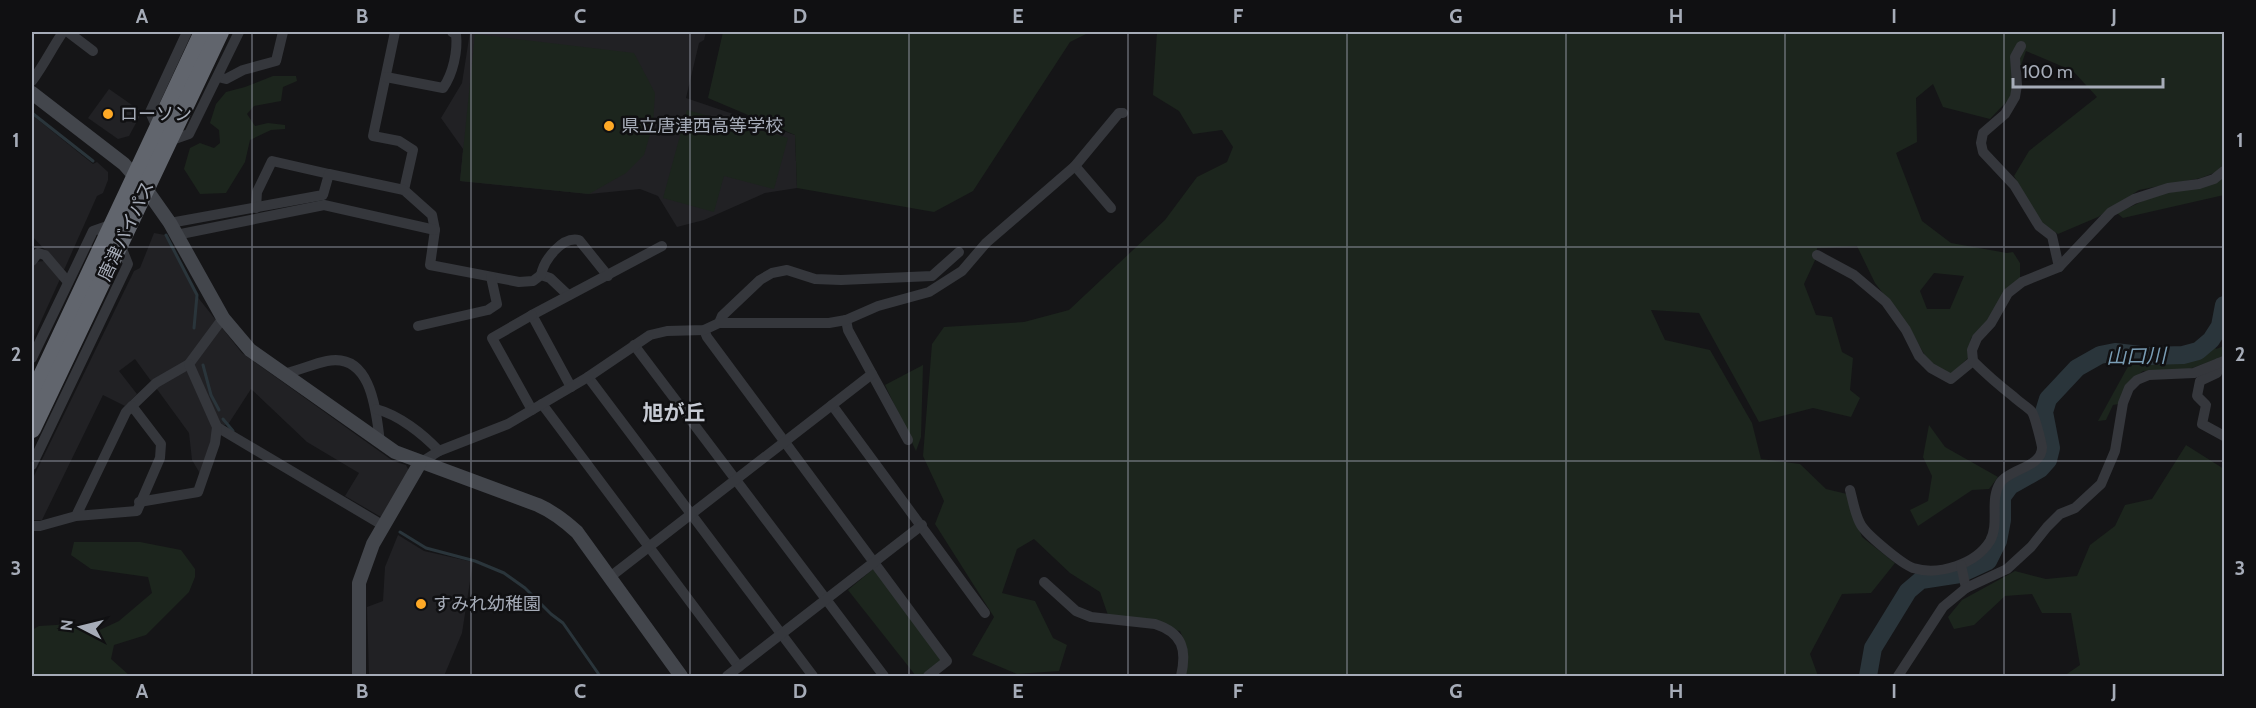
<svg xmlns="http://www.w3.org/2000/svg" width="2256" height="708" font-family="Cabin,'Noto Sans JP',sans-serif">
<rect width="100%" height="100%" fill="#151517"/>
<!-- built -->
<g fill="#212124">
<path d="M470 32H706L704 40 699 43 686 98 795 135 797 188 765 193 704 220 677 227 658 196 640 189 589 194 460 181 463 149 441 118 462 83Z"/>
<path d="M109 89 142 112 129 136 118 139 88 118Z"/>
<path d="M32 115 93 164 97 162 108 172V180L103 193 97 196 64 270 32 236Z"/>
<path d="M154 233 165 235 196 295 242 353 393 461 406 465 409 471 381 517 345 496 359 473 307 442 251 389 229 423 217 429 202 477 192 460 189 433 135 359 119 371 137 394 125 406 103 395 42 520H32V480L134 271 140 268Z"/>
<path d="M44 261 60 279 32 341V270L35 262Z"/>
<path d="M398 535 424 551 473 562 462 633 444 676H369L367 607 383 601 385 567Z"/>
</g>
<!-- green -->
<g fill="#1c251d" fill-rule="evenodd">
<path d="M723 32H1090L1070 42 973 191 934 212 797 188 795 135 708 98Z"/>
<path d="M1157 32H2224V163L2219 171 2201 178 2139 190 2098 217 2058 234 2040 222 2014 176 2029 151 2097 97 2073 71 2026 51 2010 98 1990 119 1943 107 1933 84 1916 98 1917 142 1896 153 1922 221 1951 243 2007 253 2013 252 2020 263V278L1992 316 1971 338 1968 358 1951 375 1928 361 1909 327 1875 283 1857 246 1817 248 1816 258 1804 284 1816 315 1832 317 1842 352 1853 358 1850 390 1860 398 1851 417 1813 408 1759 422 1699 313 1651 310 1665 340 1710 350 1752 423 1761 459 1800 464 1826 489 1847 494 1862 537 1895 563 1871 593 1842 594 1810 654 1818 676H1185C1191 660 1187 646 1180 631L1109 618 1100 592 1070 573 1034 539 1017 549 1002 593 1035 601 1053 638 1067 645 1059 671 1017 674 972 655 994 617 935 524 944 501 923 456 932 344 944 327 1024 322 1069 310 1165 220 1197 177 1227 162 1233 147 1222 130 1193 134 1179 111 1153 95ZM1934 273 1964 276 1950 309H1927L1920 291Z"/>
<path d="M475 34 634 53 655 93 653 124 644 155 626 173 589 194 460 181Z"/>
<path d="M273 76H296L297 81 283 87 281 101 254 106 247 114 255 126 268 123 285 125V129L271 130 250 140 245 162 226 193 200 194 184 169 190 148 200 143 214 148 220 143 219 130 210 123 216 104 226 92 245 87Z"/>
<path d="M687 110 788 138 774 189 724 176 714 212 663 198Z"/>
<path d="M2224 177V195L2123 218 2117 213 2158 194 2200 188Z"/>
<path d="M2213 344 2216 349 2224 346V356L2190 369 2143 371 2129 382 2119 404 2113 405 2106 420 2098 421 2131 361 2187 360 2203 354Z"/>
<path d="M923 365 921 437 916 451 885 385Z"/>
<path d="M1929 425 1945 447 1998 477 1989 489 1972 490 1918 526 1910 510 1928 501 1932 476 1923 457Z"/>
<path d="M2186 445 2224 469V676H2064L2080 665 2071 613H2042L2032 594 2005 596 1974 625 1954 629 1948 617 1962 600 2015 571 2046 579 2077 576 2090 545 2115 526 2125 505 2152 499Z"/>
<path d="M74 542H140L181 550 195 569V577L189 592 146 635 114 645 111 659 130 676H32V630L39 626 72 624 91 634 119 621 152 593 148 577 91 569 71 555Z"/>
<path d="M877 569 943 660 924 676H916L848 590 872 570Z"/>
</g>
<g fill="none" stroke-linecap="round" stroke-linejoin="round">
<!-- stream -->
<g stroke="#2a353b" stroke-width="3">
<path d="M32 113 93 161"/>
<path d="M166 235 197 295 194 328"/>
<path d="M203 365 211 395 219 410"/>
<path d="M223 419 233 431"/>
<path d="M400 532 426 548 475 561 504 573 525 588 551 614 563 623 600 676"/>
</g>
<!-- river -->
<path stroke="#2a353b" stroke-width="18" d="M1868 676 1873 648 1908 591 1921 580 1960 574 1988 561 1998 541 2002 520V497L2010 486 2040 469 2048 460 2051 448 2044 412 2048 399 2077 368 2100 355 2115 352 2149 356 2183 355 2198 351 2211 340 2220 326 2224 305"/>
<!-- street -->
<g stroke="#35373c" stroke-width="10">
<path d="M68 32 93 51"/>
<path d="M395 32 373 136 399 141 413 150 404 190"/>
<path d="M2021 46 2015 57 2017 85 2015 97 2005 114 1983 133 1981 143 1983 152 2014 185 2039 226 2052 236 2059 267"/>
<path d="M218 77 226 79 243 70 276 61 283 32"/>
<path d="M386 77 443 88C453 74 458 51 456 34L452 32"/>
<path d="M32 81C44 65 52 48 63 32"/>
<path d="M158 130 150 112 187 32"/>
<path d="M169 141 189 134 239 32"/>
<path d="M1075 166 1111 208"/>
<path d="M256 208 257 192 272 161 329 174"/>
<path d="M170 223 323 195 329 174 404 190 432 215 435 230 430 265 519 282 533 281 541 275 550 278 568 295"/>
<path d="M176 235 324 205 435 230"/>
<path d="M1817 255 1854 275 1886 302 1906 330 1919 356 1931 368 1951 379 1973 361"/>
<path d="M32 261 38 253 45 255 68 282"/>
<path d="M541 275C544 260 562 236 579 240L608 276"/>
<path d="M846 320 848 330 908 440"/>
<path d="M719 323 722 316 760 280 772 273 787 270 815 279 841 280 932 276 959 252"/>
<path d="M418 326 488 310 497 304 491 277"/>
<path d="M704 330 707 337 947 661 928 676"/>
<path d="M634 345 884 676"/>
<path d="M32 358 93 231 113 224"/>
<path d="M2219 363 2217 373 2200 381 2197 396 2206 405 2202 424 2224 436"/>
<path d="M282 374C298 371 312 364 327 361 372 352 376 412 380 442"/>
<path d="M588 377 813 676"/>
<path d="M571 387 532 315 662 246"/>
<path d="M542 404 739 667"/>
<path d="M832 405 985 613"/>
<path d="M132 406 156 383 189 364 223 318"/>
<path d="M376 409C399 415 423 434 439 451"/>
<path d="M532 410 492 338 532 315"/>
<path d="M217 427 384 526"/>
<path d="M420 463 439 451 508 424 588 377 650 335 667 331 704 330 719 323H829L846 320 878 306 929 292 962 271 986 243 1075 166 1119 113H1123"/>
<path d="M32 465 128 264 120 244"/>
<path d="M1850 490C1853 501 1855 515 1861 525 1867 535 1902 564 1913 568 1939 576 1976 564 1990 541 2000 523 1989 501 2000 483 2009 469 2043 467 2042 447 2041 441 2035 417 2032 412 2028 407 2019 402 2014 397 2000 386 1986 374 1973 361L1972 350 1977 338 1991 323 2008 293 2022 282 2059 267 2111 212 2134 199 2168 188 2199 184 2214 179 2224 171"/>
<path d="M139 502 198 492 215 443 217 427 189 364"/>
<path d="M32 526H40L76 516 137 511 160 458 161 444 132 406 126 412 76 516"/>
<path d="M1961 565 1966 588"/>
<path d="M610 577 872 374"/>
<path d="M1044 582 1076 611 1091 617 1155 624C1183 633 1187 650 1181 676"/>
<path d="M727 676 922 525"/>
<path d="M1898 676 1943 607 1966 588 2007 569 2031 547 2047 527 2060 514 2075 508 2101 484 2115 451 2123 403 2129 388 2137 380 2149 375 2194 373 2224 361"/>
</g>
<!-- secondary -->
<g stroke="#43464c" stroke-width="14">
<path d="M32 93 124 164 146 189 170 223 223 318 250 350 395 452 538 505C554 512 565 521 577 532L681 676"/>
<path d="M359 676V583L373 544 420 463"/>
</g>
<!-- highway -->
<g stroke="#61656d" stroke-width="18">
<path d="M32 397 203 32"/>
<path d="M32 429 220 32"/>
</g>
</g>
<!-- grid -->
<path fill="none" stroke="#a6acb8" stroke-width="1.5" stroke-opacity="0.55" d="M252 32V676M471 32V676M690 32V676M909 32V676M1128 32V676M1347 32V676M1566 32V676M1785 32V676M2004 32V676M32 247H2224M32 461H2224"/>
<!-- markers -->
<g fill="#fea926" stroke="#101012" stroke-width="2">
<circle cx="108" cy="114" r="6"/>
<circle cx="609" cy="126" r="6"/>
<circle cx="421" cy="604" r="6"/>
</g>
<g text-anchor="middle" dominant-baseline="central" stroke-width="5" stroke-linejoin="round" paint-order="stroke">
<!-- poi labels -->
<g font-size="18" fill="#a6acb8" stroke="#101012" text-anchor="start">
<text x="120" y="114">ローソン</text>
<text x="621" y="126">県立唐津西高等学校</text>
<text x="433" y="604">すみれ幼稚園</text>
</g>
<!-- street labels -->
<g font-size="18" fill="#a6acb8" stroke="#101012">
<text transform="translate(126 231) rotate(-65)">唐津バイパス</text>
</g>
<!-- water labels -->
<g font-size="20" font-style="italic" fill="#7a9db5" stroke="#101012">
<text transform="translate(2136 356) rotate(-1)">山口川</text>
</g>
<!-- quarter labels -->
<g font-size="21" font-weight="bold" fill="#c7cbd4" stroke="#101012">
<text x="674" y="412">旭が丘</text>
</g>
</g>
<!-- border -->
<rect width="2256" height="708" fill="none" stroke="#101012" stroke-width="66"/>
<!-- north arrow -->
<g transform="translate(81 627) rotate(277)" stroke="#101012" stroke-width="4.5" paint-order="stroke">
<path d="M0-4.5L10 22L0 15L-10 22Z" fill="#a6acb8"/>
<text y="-9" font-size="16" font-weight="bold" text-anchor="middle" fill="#a6acb8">N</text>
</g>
<!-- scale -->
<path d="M2013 78v9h150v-9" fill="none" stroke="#a6acb8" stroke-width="3"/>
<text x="2022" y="78" font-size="18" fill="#a6acb8" stroke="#101012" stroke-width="4.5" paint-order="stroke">100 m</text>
<rect x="33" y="33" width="2190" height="642" fill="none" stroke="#a6acb8" stroke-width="2"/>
<g font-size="20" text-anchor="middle" font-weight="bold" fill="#a6acb8">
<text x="142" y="23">A</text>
<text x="362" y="23">B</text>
<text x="580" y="23">C</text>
<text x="800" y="23">D</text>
<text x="1018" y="23">E</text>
<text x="1238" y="23">F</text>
<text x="1456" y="23">G</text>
<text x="1676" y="23">H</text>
<text x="1894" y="23">I</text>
<text x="2114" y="23">J</text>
<text x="16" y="147">1</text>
<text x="2240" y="147">1</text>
<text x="16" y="361">2</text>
<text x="2240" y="361">2</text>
<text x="16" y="575">3</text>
<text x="2240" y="575">3</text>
<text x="142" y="698">A</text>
<text x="362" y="698">B</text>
<text x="580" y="698">C</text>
<text x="800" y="698">D</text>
<text x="1018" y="698">E</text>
<text x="1238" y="698">F</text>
<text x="1456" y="698">G</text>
<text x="1676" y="698">H</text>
<text x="1894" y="698">I</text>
<text x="2114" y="698">J</text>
</g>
</svg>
